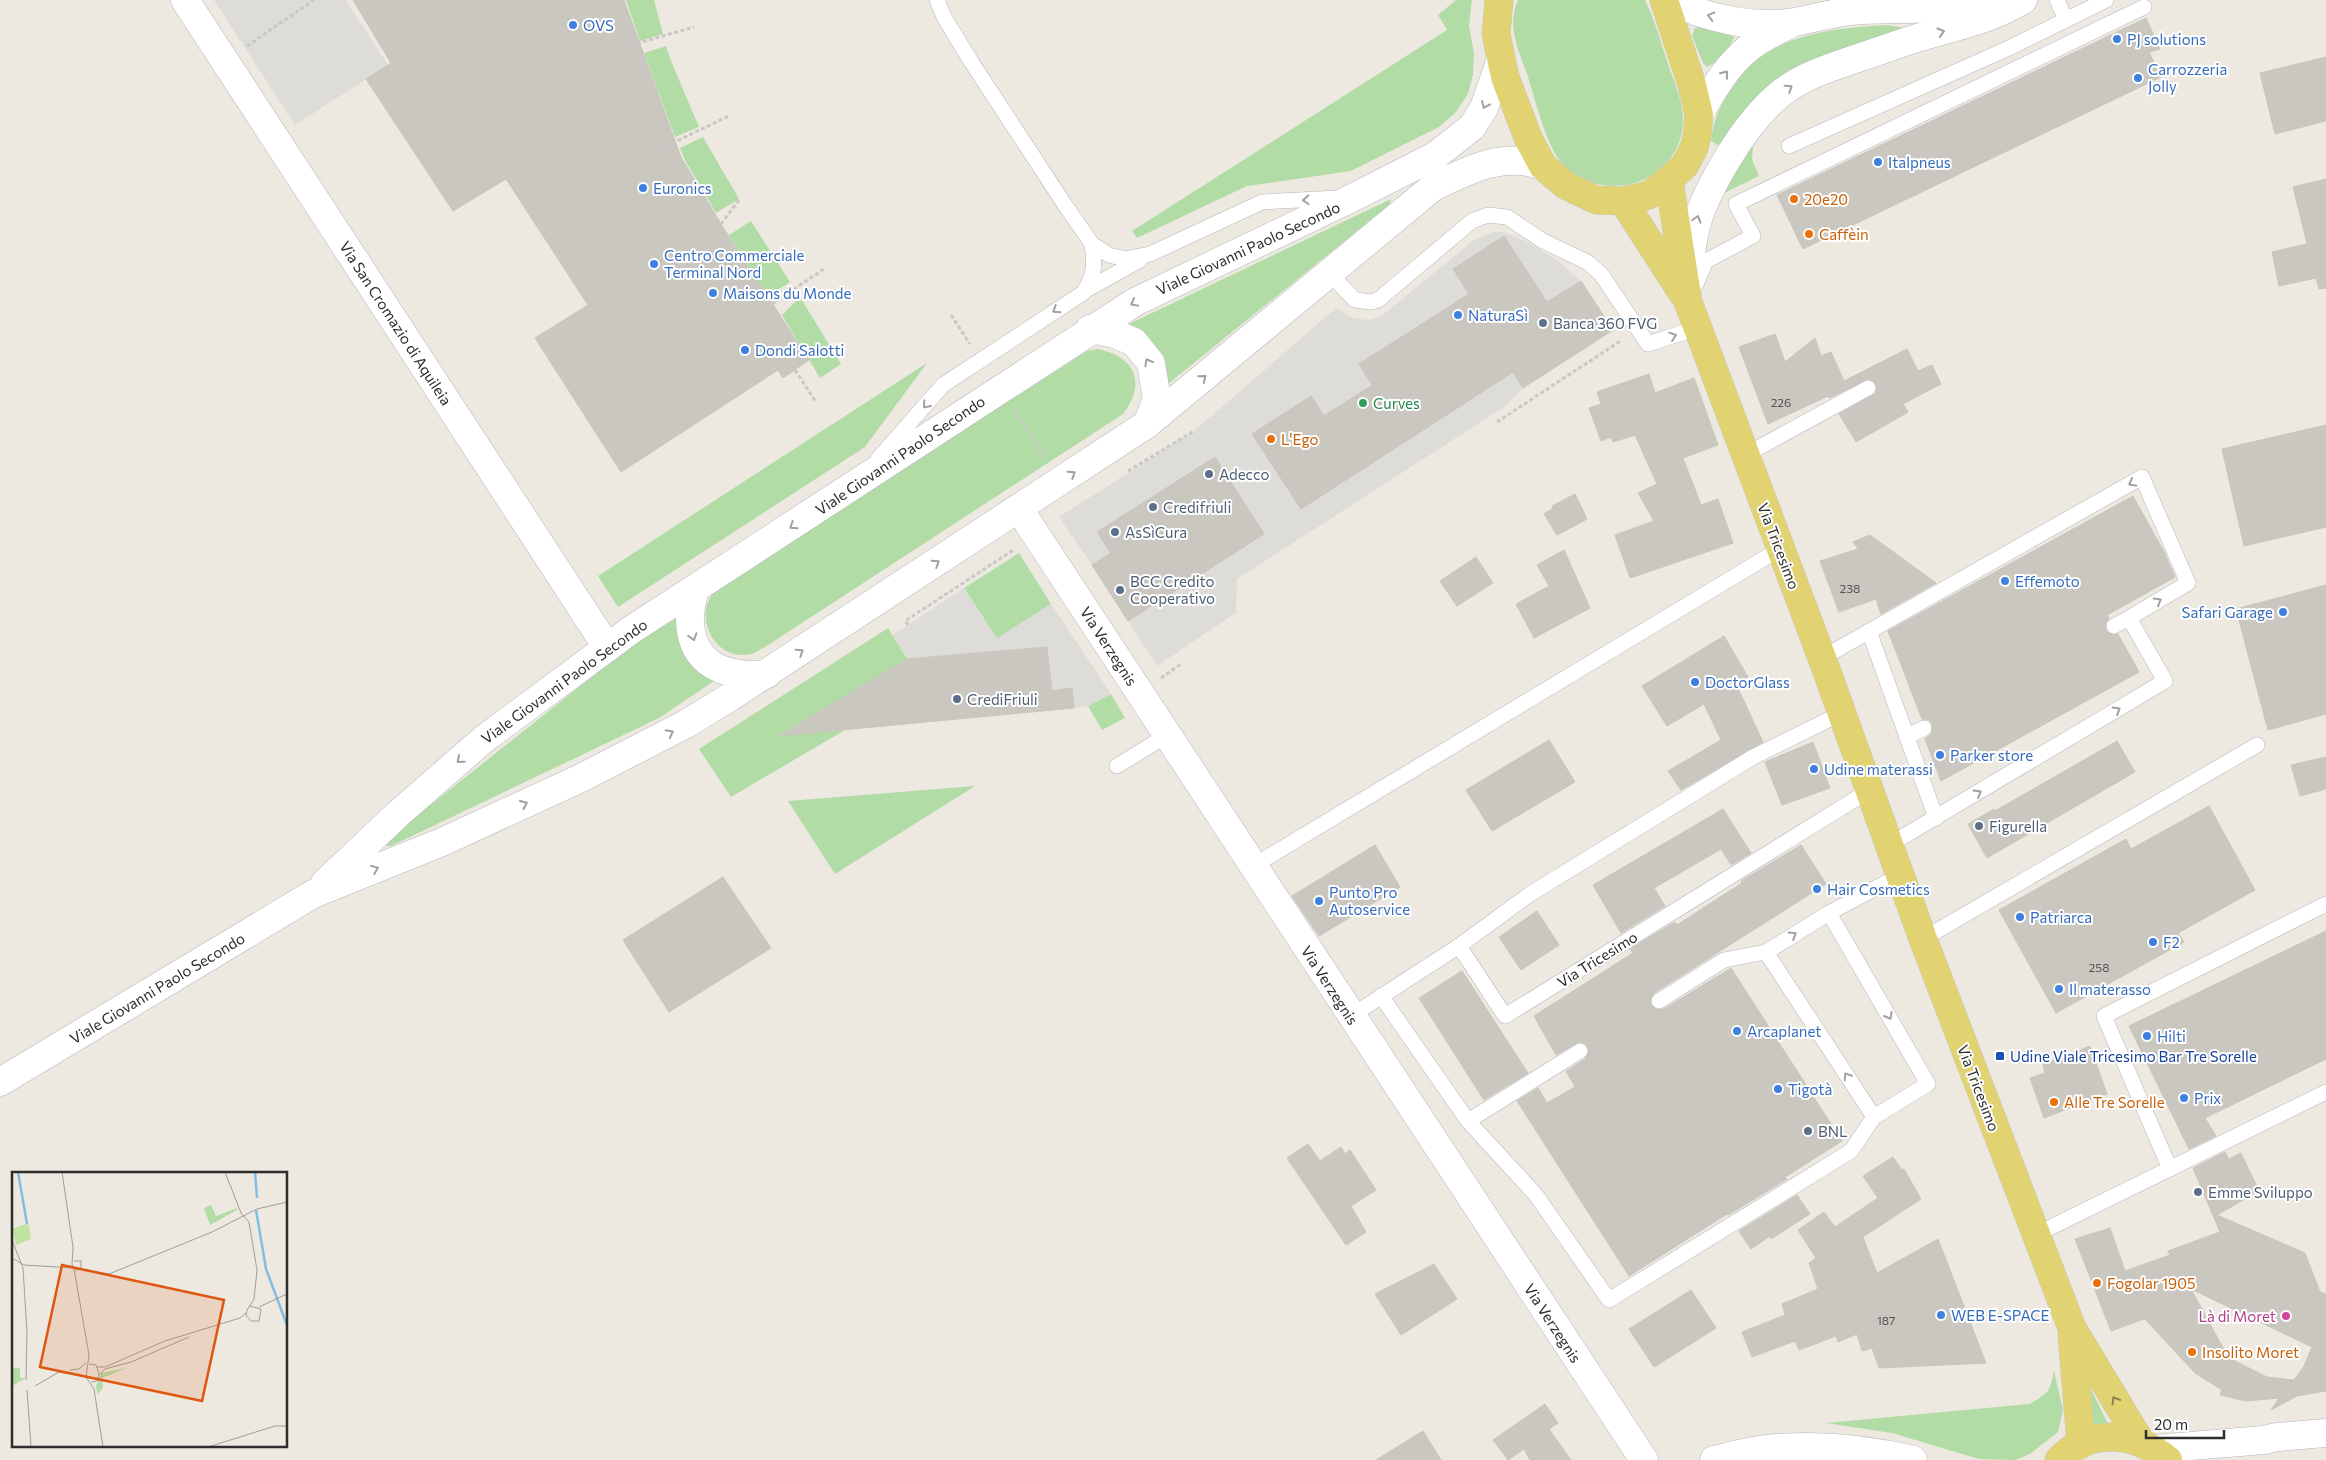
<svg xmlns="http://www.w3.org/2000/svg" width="2326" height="1460" font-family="Commissioner,sans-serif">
<rect width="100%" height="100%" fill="#ede9e1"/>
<!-- green -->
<g fill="#b2dca5">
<path d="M626 0H654L663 34 640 41Z"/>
<path d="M1456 0H1472L1469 26 1474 53 1473 74 1468 94 1456 112 1439 127 1351 171 1247 186 1137 238 1132 231 1447 30 1438 15Z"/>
<path d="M1518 0H1645C1655 20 1661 43 1668 64 1674 82 1683 101 1683 119 1683 184 1601 208 1561 162 1546 145 1535 99 1528 77 1519 52 1506 25 1518 0Z"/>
<path d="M1886 25 1900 27 1906 32 1725 142 1717 145 1711 141C1712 125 1719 109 1727 95 1762 35 1824 29 1886 25Z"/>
<path d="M1701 27C1712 33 1724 31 1734 37 1731 47 1717 63 1707 67L1703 63 1692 36 1695 28Z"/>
<path d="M666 46 671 61 699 127 675 137 644 53Z"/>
<path d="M1754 134 1752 160 1759 176 1716 197Z"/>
<path d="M703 137 739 199 716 213 685 160 680 148Z"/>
<path d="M1391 199 1389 205 1168 384 1164 363 1129 326 1131 323Z"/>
<path d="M751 221 790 282 768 296 729 235Z"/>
<path d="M800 297 841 364 820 378 782 315Z"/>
<path d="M1097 349C1135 356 1147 383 1123 414L765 647C760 649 755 653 751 654 714 663 689 612 719 587L1087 351Z"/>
<path d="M927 363 865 447 618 607 598 576Z"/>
<path d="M1019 553 1051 604 997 639 964 588Z"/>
<path d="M678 617 720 677 659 718 391 846H386L385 842 389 838 623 652Z"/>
<path d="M888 628 907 659 780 735 845 730 731 797 699 749Z"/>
<path d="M1111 694 1125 718 1102 730 1088 706Z"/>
<path d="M975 786 835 874 788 801Z"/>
<path d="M2054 1371 2063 1410 2058 1432 2030 1454 2015 1460 1979 1459 1892 1433 1826 1423 2029 1404C2048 1394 2050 1392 2054 1371Z"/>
<path d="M2089 1385 2108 1424 2091 1429Z"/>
</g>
<!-- plaza -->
<g fill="#dddcd8">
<path d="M214 0H346L388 65 295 125Z"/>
<path d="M1493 232H1503L1525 241 1557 260 1581 281 1547 302 1504 236 1453 269 1469 294 1359 364 1372 384 1324 416 1311 396 1301 509 1513 372 1523 388 1504 407 1237 579 1236 613 1157 666 1128 621 1264 534 1215 457 1097 532 1111 553 1092 565 1059 517 1194 431 1336 308 1353 318 1368 320 1380 317 1474 240Z"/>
<path d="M964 588 997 638 1051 604 1111 694 1088 706 1074 708 1072 688 1052 691 1047 647 907 659 893 635Z"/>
</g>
<!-- building -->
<g fill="#c9c7bf" stroke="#c8c5bb" fill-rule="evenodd">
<path d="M353 0H624L681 157 721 224 809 360 783 378 778 370 621 472 535 338 588 305 506 179 453 211 366 79 391 63Z"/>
<path d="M2146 18 2160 49 2149 52 2161 77 1803 249 1777 195Z"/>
<path d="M2326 57V121L2275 134 2260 73Z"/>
<path d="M2326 179V288L2319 289 2316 278 2279 286 2272 252 2307 244 2293 187Z"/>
<path d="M1504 236 1547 302 1581 281 1613 330 1523 388 1513 372 1301 509 1252 434 1311 396 1324 416 1372 385 1359 364 1469 294 1453 269Z"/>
<path d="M1775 334 1785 362 1815 338 1821 356 1831 352 1844 381 1907 349 1918 371 1932 365 1941 384 1903 404 1908 412 1856 442 1839 414 1876 393V384L1869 379 1829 398 1828 396 1768 424 1739 347Z"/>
<path d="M1649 374 1655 393 1694 378 1718 445 1683 458 1701 505 1718 499 1733 543 1630 578 1615 535 1654 521 1638 493 1657 484 1635 435 1613 442 1611 437 1601 441 1589 408 1601 404 1597 392Z"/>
<path d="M2326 425V527L2244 546 2222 449Z"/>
<path d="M1215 457 1264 534 1128 621 1092 565 1111 553 1097 532Z"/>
<path d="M1575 494 1587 519 1557 535 1544 514 1553 508 1552 506Z"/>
<path d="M2133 496 2164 552 2175 577 2107 615 2109 618 2105 625 2106 631 2113 635 2118 634 2139 672 1941 781 1925 739 1932 733V724L1929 720 1922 719 1888 631Z"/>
<path d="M1870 535 1936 583 1881 614 1876 599 1839 612 1820 561 1858 549 1853 542Z"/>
<path d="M1564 550 1590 608 1534 638 1516 604 1549 586 1537 565Z"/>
<path d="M1476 557 1493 583 1457 606 1440 581Z"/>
<path d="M2326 585V714L2268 730 2236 609Z"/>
<path d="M1724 636 1748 677 1736 684 1763 742 1681 790 1668 771 1721 740 1704 704 1667 726 1642 686Z"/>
<path d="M1047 647 1052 691 1072 688 1074 708 779 736 907 659Z"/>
<path d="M1549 740 1575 782 1492 831 1466 790Z"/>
<path d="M2117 741 2135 772 1987 858 1968 824 1994 809 1995 811Z"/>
<path d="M1813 742 1830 788 1782 805 1765 762Z"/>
<path d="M2326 757V789L2300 796 2291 765Z"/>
<path d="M2209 806 2255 890 2178 933 2184 942 2056 1013 1999 910 2126 839 2131 849Z"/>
<path d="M1723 809 1751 853 1731 865 1721 849 1654 888 1665 906 1621 933 1593 885Z"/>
<path d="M1375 845 1400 887 1319 936 1292 896Z"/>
<path d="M1801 845 1826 884 1654 993 1650 1002 1655 1009H1664L1731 968 1842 1141 1785 1177 1787 1179 1728 1215 1727 1214 1629 1276 1517 1101 1538 1088 1547 1103 1575 1087 1566 1071 1585 1059 1589 1051 1585 1043 1579 1042 1556 1055 1534 1016 1633 953 1630 949 1675 922 1677 925 1742 883 1741 881Z"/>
<path d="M723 877 771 948 669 1012 623 940Z"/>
<path d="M1537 911 1559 945 1521 970 1499 937Z"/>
<path d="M2326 931V1059L2205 1118 2216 1136 2189 1149 2129 1026Z"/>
<path d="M1462 971 1528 1073 1484 1100 1419 998Z"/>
<path d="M2090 1046 2107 1094 2044 1118 2030 1078 2045 1073 2043 1065Z"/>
<path d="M1308 1144 1320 1161 1341 1147 1345 1154 1350 1150 1376 1190 1351 1206 1366 1232 1346 1245 1287 1158Z"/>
<path d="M2225 1152 2229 1159 2241 1153 2259 1191 2217 1215 2305 1253 2320 1292 2326 1294V1379L2324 1381H2326V1391L2297 1396 2271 1410 2279 1398 2246 1401 2220 1395 2222 1390 2195 1373 2143 1317 2144 1319 2111 1331 2075 1239 2110 1228 2125 1271 2170 1255 2168 1251 2220 1232 2193 1168ZM2191 1289 2312 1347 2303 1368 2294 1380 2267 1377 2235 1361 2222 1346Z"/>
<path d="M1893 1157 1902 1170 1904 1169 1921 1199 1863 1237 1877 1273 1938 1239 1986 1363 1879 1368 1872 1348 1862 1351 1857 1334 1838 1342 1836 1336 1799 1350 1795 1341 1752 1357 1742 1332 1785 1315 1782 1304 1818 1289 1809 1263 1816 1258 1798 1230 1824 1212 1835 1227 1878 1198 1863 1176Z"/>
<path d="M1797 1195 1810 1214 1771 1239 1770 1236 1751 1249 1739 1231Z"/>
<path d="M1434 1264 1457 1299 1401 1335 1375 1294Z"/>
<path d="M1691 1290 1716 1328 1654 1367 1629 1329Z"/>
<path d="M1545 1404 1558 1423 1549 1429 1571 1460H1530L1524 1449 1508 1460 1493 1440Z"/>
<path d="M1423 1431 1441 1460H1376Z"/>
</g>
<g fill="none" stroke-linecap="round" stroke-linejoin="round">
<defs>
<g id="service">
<path d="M937 0 944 17 972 63 1065 205 1092 244 1109 255 1125 259 1150 254 1262 202 1338 198"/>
<path d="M2057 0 2066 20"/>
<path d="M1789 146 2009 48 2106 0"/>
<path d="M1330 274 1355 300 1371 302 1378 300 1472 221 1488 215 1507 217 1543 241 1587 262 1601 274 1648 344 1697 328"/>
<path d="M1696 284 1706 261 1753 236 1736 204 2144 7"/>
<path d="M1086 290 1140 260"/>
<path d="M1745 455 1868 388"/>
<path d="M878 459 943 385 1083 293C1095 276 1095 264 1092 244"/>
<path d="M2114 626 2129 618"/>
<path d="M1869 631 1936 818"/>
<path d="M1822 658 2142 477 2188 583 2129 618 2165 681 1889 845"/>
<path d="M1907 737 1924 728"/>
<path d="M1117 766 1167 735"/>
<path d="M1253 866 1780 549"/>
<path d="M1829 913 1900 875"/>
<path d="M1923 939 2257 745"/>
<path d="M1459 946 1530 894 1753 757 1842 713"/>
<path d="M1381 996 1468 1121 1536 1195 1609 1300 1851 1151 1874 1117 1928 1084 1829 913 1766 952 1874 1117"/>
<path d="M1659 1001 1724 960 1766 952"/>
<path d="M1351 1016 1459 946 1505 1016 1870 790"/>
<path d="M1468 1121 1580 1051"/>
<path d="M2170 1169 2104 1016 2326 904"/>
<path d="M2035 1235 2326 1092"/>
</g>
<g id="minor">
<path d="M185 0 607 647"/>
<path d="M1019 509 1644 1460"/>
</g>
<g id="tertiary">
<path d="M2155 1449 2264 1440 2277 1437 2326 1433"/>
<path d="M1714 1460C1731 1456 1749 1451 1767 1449 1816 1444 1866 1449 1913 1460"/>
</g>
<g id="secondary">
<path d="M1669 0C1705 18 1754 29 1795 22 1817 18 1839 11 1862 10 1906 8 1951 11 1995 1"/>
<path d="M1699 115C1713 89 1728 64 1751 46 1762 37 1777 31 1789 25"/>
<path d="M1689 278C1691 228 1701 203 1726 161 1741 136 1760 109 1784 91 1804 76 1829 68 1852 60 1874 53 1895 45 1917 38 1953 27 1990 20 2023 0"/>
<path d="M1090 329 1115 334 1134 342 1151 363 1157 400 1147 424"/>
<path d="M695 589C693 599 689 610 690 620 691 666 727 678 767 674"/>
<path d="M325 883 398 814 484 739 631 630 1135 302 1354 197 1435 156 1472 127 1484 108 1501 59"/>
<path d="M0 1082 313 894 442 842 581 778 686 724 730 697 1147 424 1433 187C1468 170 1504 151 1543 166"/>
</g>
<g id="primary">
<path d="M1499 0 1496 34 1505 77 1529 140 1543 166 1565 185 1596 200 1623 201 1649 195 1669 180 1685 165 1694 148 1697 136 1699 115 1692 85 1664 0"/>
<path d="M1669 180 1688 302 1822 658 1923 939 2072 1328 2140 1441"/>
<path d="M1623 201 1683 294"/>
<path d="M2072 1335 2081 1444"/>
<path d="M2059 1460C2091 1427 2135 1432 2168 1460"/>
</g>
</defs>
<!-- service casing -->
<use href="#service" stroke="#b5b6bf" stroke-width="16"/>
<!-- minor casing -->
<use href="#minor" stroke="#b5b6bf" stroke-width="29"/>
<!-- tertiary casing -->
<use href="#tertiary" stroke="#b5b6bf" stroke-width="29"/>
<!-- secondary casing -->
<use href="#secondary" stroke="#b5b6bf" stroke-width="29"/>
<!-- primary casing -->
<use href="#primary" stroke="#c8c8c8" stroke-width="29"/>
<!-- path -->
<g stroke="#c8c8c8" stroke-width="3" stroke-dasharray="4 2.5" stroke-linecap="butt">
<path d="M247 46 314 0"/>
<path d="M618 49 694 27"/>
<path d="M660 149 729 116"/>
<path d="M721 224 739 200"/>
<path d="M772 304 824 269"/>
<path d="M951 315 970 344"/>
<path d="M795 370 816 402"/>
<path d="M1014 411 1045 459"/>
<path d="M1497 422 1622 340"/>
<path d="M1128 471 1194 431"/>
<path d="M908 625 905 621 1015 549"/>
<path d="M1161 678 1181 664"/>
</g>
<!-- service -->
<use href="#service" stroke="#fff" stroke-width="15"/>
<!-- minor -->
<use href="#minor" stroke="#fff" stroke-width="28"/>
<!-- tertiary -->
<use href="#tertiary" stroke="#fff" stroke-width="28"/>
<!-- secondary -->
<use href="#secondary" stroke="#fff" stroke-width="28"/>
<!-- primary -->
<use href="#primary" stroke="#e1d372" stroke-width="28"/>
</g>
<!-- one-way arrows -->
<defs><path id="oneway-chevron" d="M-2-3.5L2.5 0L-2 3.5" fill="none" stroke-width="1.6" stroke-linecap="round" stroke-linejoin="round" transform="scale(1.25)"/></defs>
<g stroke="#a0a0a0">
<use href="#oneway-chevron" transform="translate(1711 16) rotate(-165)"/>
<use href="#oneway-chevron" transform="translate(1941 32) rotate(-16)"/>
<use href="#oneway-chevron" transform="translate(1725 74) rotate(-52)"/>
<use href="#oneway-chevron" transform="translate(1789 88) rotate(-33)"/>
<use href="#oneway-chevron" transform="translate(1485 105) rotate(113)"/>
<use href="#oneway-chevron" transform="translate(1306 200) rotate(177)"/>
<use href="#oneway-chevron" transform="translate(1697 219) rotate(-74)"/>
<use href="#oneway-chevron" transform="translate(1134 303) rotate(151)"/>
<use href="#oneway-chevron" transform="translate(1056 310) rotate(147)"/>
<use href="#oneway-chevron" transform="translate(1673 336) rotate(-19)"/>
<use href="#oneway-chevron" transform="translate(1148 362) rotate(-119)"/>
<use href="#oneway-chevron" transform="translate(1203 378) rotate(-39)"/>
<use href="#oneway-chevron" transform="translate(926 405) rotate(131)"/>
<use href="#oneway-chevron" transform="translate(1072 474) rotate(-33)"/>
<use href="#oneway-chevron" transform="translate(2132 483) rotate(151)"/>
<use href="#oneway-chevron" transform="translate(793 526) rotate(147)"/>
<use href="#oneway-chevron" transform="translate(936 563) rotate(-33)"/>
<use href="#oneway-chevron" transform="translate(2158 601) rotate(-31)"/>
<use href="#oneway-chevron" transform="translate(693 637) rotate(74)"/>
<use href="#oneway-chevron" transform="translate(800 652) rotate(-33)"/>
<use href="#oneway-chevron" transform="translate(2117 710) rotate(-31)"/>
<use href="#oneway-chevron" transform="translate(670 733) rotate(-28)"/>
<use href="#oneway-chevron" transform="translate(460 760) rotate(139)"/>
<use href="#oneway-chevron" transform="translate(1978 793) rotate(-31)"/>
<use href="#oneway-chevron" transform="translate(524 804) rotate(-24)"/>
<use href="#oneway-chevron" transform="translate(375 869) rotate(-22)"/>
<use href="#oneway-chevron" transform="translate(1793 935) rotate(-32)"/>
<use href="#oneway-chevron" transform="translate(1889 1016) rotate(60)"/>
<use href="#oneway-chevron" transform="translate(1847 1076) rotate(-123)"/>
</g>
<use stroke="#878050" href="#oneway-chevron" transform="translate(2115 1400) rotate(-121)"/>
<!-- markers -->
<g fill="#3f7fe0" stroke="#fff" stroke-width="2">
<circle cx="573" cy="25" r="5"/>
<circle cx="2117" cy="39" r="5"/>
<circle cx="2138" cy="78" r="5"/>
<circle cx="1878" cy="162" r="5"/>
<circle cx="643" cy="188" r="5"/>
<circle cx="654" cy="264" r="5"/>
<circle cx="713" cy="293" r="5"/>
<circle cx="1458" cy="315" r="5"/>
<circle cx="745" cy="350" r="5"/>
<circle cx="2005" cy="581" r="5"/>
<circle cx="2283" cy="612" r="5"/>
<circle cx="1695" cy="682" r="5"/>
<circle cx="1940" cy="755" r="5"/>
<circle cx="1814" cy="769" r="5"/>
<circle cx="1817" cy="889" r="5"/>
<circle cx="1319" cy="901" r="5"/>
<circle cx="2020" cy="917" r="5"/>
<circle cx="2153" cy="942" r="5"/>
<circle cx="2059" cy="989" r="5"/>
<circle cx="1737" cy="1031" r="5"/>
<circle cx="2147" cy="1036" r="5"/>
<circle cx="1778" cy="1089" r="5"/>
<circle cx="2184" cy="1098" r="5"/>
<circle cx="1941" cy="1315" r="5"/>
</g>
<g fill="#e8710a" stroke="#fff" stroke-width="2">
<circle cx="1794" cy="199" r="5"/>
<circle cx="1809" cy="234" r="5"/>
<circle cx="1271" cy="439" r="5"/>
<circle cx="2054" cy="1102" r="5"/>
<circle cx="2097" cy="1283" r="5"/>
<circle cx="2192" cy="1352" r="5"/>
</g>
<g fill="#5c6f8a" stroke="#fff" stroke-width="2">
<circle cx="1543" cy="323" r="5"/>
<circle cx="1209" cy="474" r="5"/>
<circle cx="1153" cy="507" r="5"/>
<circle cx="1115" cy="532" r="5"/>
<circle cx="1120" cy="590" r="5"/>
<circle cx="957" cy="699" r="5"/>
<circle cx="1979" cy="826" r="5"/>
<circle cx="1808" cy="1131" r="5"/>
<circle cx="2198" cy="1192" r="5"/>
</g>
<circle fill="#2e9e5b" stroke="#fff" stroke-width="2" cx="1363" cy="403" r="5"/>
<rect fill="#1a4fb4" stroke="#fff" stroke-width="2" x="1995" y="1051" width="10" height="10" rx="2.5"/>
<circle fill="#d1479c" stroke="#fff" stroke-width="2" cx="2286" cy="1316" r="5"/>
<g text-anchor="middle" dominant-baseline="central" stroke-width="4" stroke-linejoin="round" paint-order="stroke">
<!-- number labels -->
<g font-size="12" fill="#545452">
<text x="1781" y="402">226</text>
<text x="1850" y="588">238</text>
<text x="2099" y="967">258</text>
<text x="1886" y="1320">187</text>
</g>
<!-- shop labels -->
<g font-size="15" fill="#366cbe" stroke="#fff" text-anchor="start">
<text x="583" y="25">OVS</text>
<text x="2127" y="39">PJ solutions</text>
<text x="2148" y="69">Carrozzeria<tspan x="2148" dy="17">Jolly</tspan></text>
<text x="1888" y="162">Italpneus</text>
<text x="653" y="188">Euronics</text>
<text x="664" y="255">Centro Commerciale<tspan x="664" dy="17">Terminal Nord</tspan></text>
<text x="723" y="293">Maisons du Monde</text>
<text x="1468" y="315">NaturaSì</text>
<text x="755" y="350">Dondi Salotti</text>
<text x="2015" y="581">Effemoto</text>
<text x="2273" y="612" text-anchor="end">Safari Garage</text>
<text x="1705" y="682">DoctorGlass</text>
<text x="1950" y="755">Parker store</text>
<text x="1824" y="769">Udine materassi</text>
<text x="1827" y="889">Hair Cosmetics</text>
<text x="1329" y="892">Punto Pro<tspan x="1329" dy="17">Autoservice</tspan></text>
<text x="2030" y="917">Patriarca</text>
<text x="2163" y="942">F2</text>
<text x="2069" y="989">Il materasso</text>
<text x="1747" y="1031">Arcaplanet</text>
<text x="2157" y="1036">Hilti</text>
<text x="1788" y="1089">Tigotà</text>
<text x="2194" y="1098">Prix</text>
<text x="1951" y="1315">WEB E-SPACE</text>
</g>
<!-- food labels -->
<g font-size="15" fill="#c56008" stroke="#fff" text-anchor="start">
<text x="1804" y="199">20e20</text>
<text x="1819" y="234">Caffèin</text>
<text x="1281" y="439">L'Ego</text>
<text x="2064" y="1102">Alle Tre Sorelle</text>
<text x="2107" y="1283">Fogolar 1905</text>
<text x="2202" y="1352">Insolito Moret</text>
</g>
<!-- street labels -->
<g font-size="15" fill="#2d2d2d" stroke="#fff">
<text transform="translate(1248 248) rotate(-25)">Viale Giovanni Paolo Secondo</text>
<text transform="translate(396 323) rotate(57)">Via San Cromazio di Aquileia</text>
<text transform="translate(900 455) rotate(-34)">Viale Giovanni Paolo Secondo</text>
<text transform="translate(1779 546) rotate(69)">Via Tricesimo</text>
<text transform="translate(1109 646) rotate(57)">Via Verzegnis</text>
<text transform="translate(564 681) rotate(-36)">Viale Giovanni Paolo Secondo</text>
<text transform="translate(1597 959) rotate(-32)">Via Tricesimo</text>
<text transform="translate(1330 985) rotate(57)">Via Verzegnis</text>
<text transform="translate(157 988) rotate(-31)">Viale Giovanni Paolo Secondo</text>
<text transform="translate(1979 1088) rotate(69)">Via Tricesimo</text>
<text transform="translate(1553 1323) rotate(57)">Via Verzegnis</text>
</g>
<!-- service labels -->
<g font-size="15" fill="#4e5e75" stroke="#fff" text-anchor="start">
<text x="1553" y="323">Banca 360 FVG</text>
<text x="1219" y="474">Adecco</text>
<text x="1163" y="507">Credifriuli</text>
<text x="1125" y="532">AsSìCura</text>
<text x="1130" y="581">BCC Credito<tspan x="1130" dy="17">Cooperativo</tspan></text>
<text x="967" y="699">CrediFriuli</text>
<text x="1989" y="826">Figurella</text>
<text x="1818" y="1131">BNL</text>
<text x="2208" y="1192">Emme Sviluppo</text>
</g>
<!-- leisure labels -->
<g font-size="15" fill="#27864d" stroke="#fff" text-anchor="start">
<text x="1373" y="403">Curves</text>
</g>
<!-- transit labels -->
<g font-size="15" fill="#164399" stroke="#fff" text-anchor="start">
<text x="2010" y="1056">Udine Viale Tricesimo Bar Tre Sorelle</text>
</g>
<!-- hotel labels -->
<g font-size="15" fill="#b23c85" stroke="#fff" text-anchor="end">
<text x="2276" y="1316">Là di Moret</text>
</g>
</g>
<!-- overview -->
<g transform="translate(12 1172)">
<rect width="275" height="275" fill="#ede9e1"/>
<path d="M199 33 204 44 225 36V38L198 53 192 36ZM0 196H8V206H14L0 214ZM115 196 90 206 91 215 86 222 88 231 84 215 89 201Z" fill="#b2dca5"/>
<path d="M13 52 17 53 19 67 4 73 0 57Z" fill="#c0e2a2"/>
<path fill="none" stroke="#81bee2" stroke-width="2.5" d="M6 0 15 52M243 0 245 26M244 38 254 97 275 153"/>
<path fill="none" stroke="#a09e99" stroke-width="1" d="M50 0 61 75 60 93 64 98 69 97V89H62M213 0 229 41 237 50 245 98 242 127 235 138 234 143 239 149H247L249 137 238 134M0 68 11 96 15 160 14 208M0 86 12 93 62 96M62 97 77 183 74 205 82 217 91 275M69 97 97 102 200 60 245 37 275 30M247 135 275 122M77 192 84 193 87 202 85 209 79 210M85 195H93L153 169 228 146 234 141M58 198 67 197 74 191M87 203 93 197 119 190 177 165M23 214 47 200 74 205M15 218 19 275M196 275 263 254H275"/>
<path fill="#df570e" fill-opacity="0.15" stroke="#df570e" stroke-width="2.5" d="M50 93 212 128 190 229 28 195Z"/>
<rect width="275" height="275" fill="none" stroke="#2d2d2d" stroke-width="2.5"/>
</g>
<!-- scale -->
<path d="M2146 1430v8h78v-8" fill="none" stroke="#2d2d2d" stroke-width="2.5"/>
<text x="2154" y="1430" font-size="15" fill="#2d2d2d" stroke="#ffffff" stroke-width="4" paint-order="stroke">20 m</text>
</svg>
